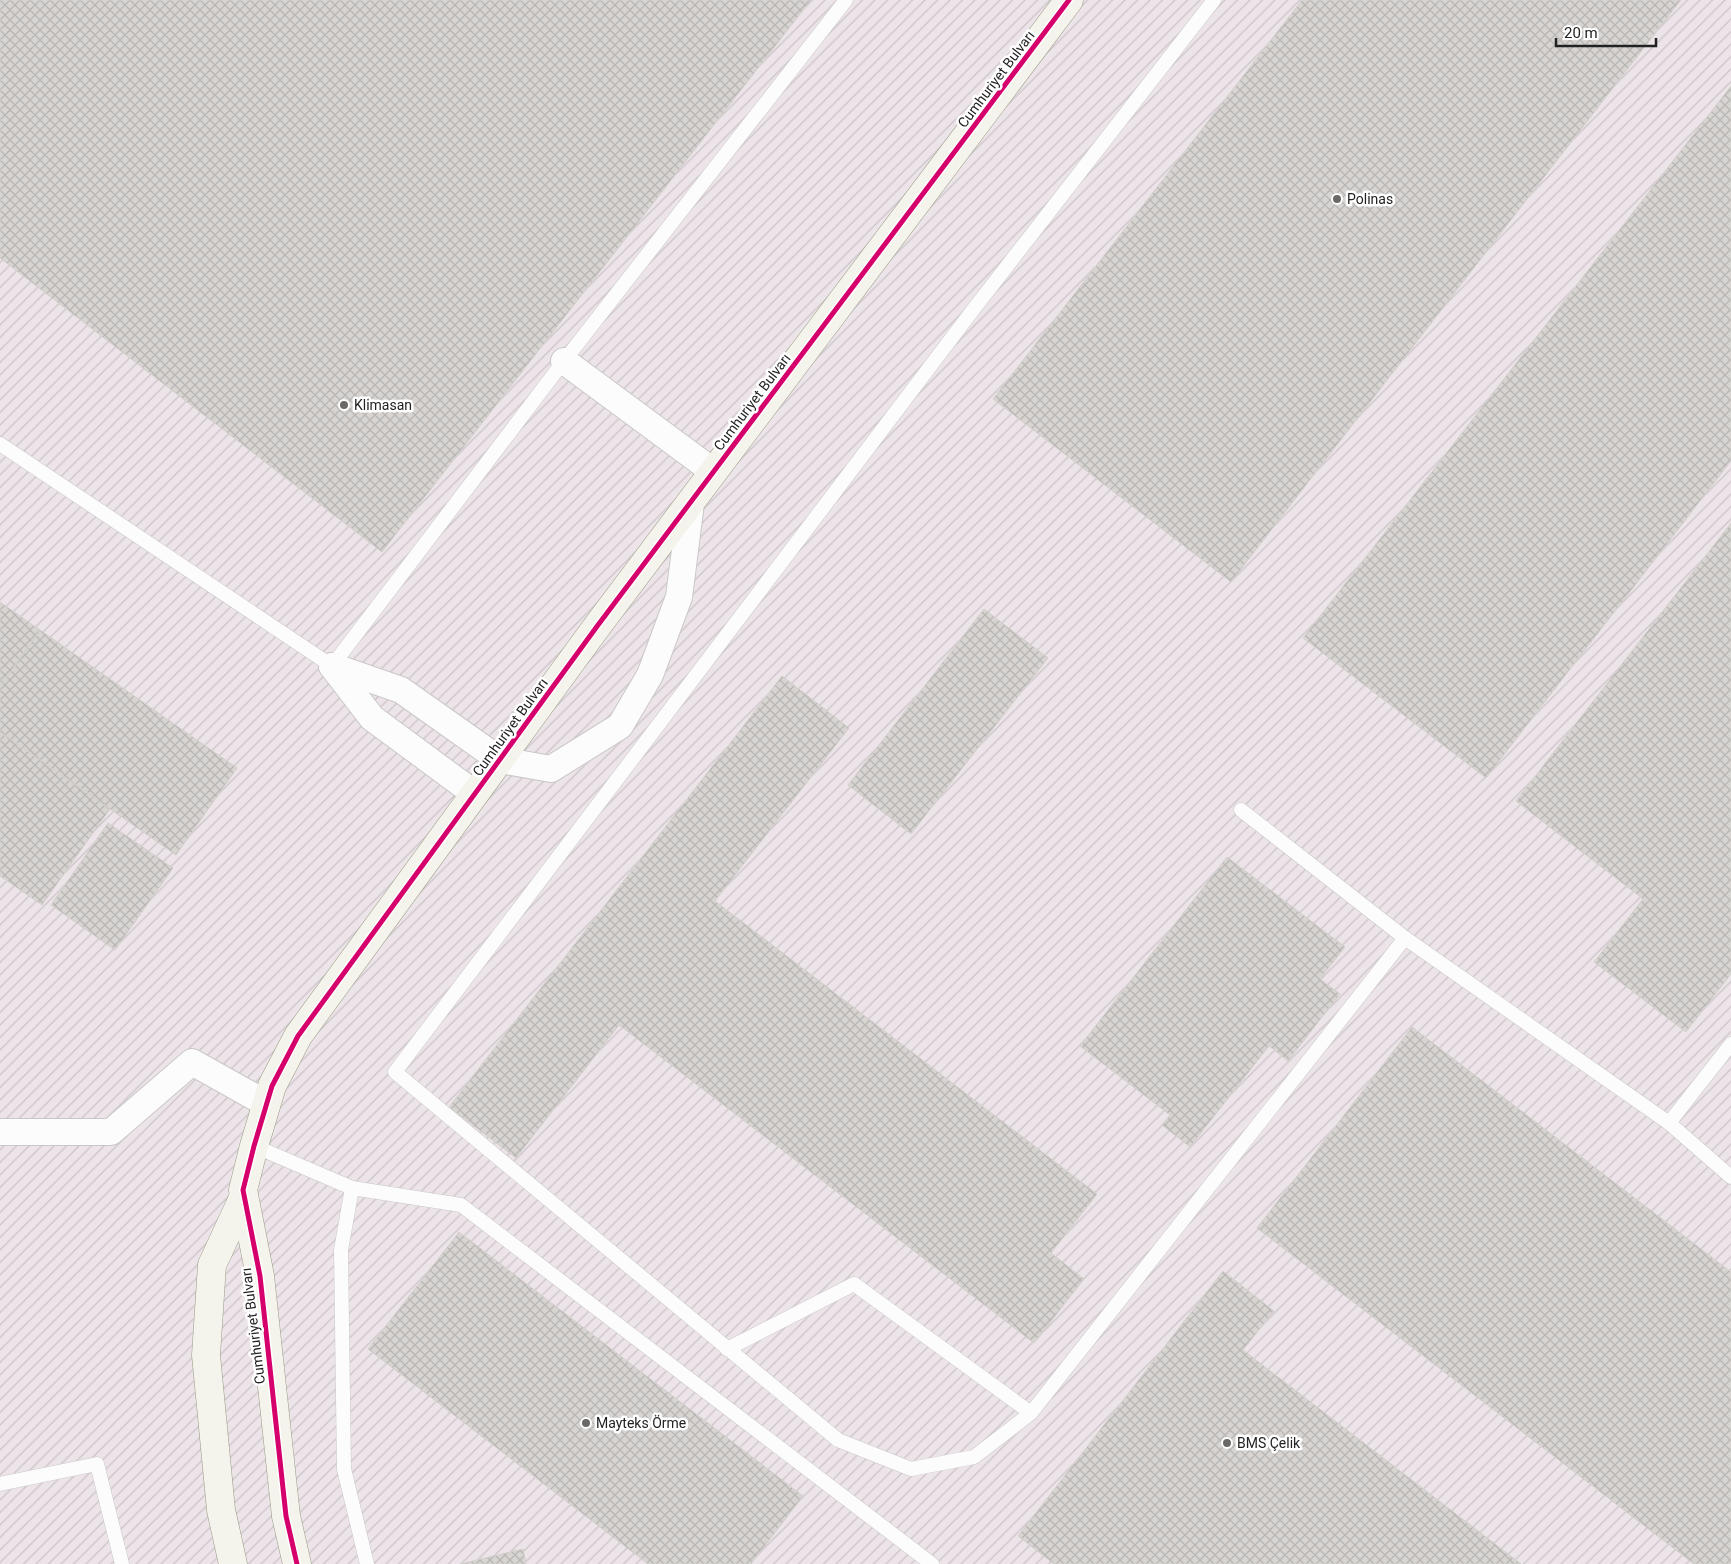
<svg xmlns="http://www.w3.org/2000/svg" width="1731" height="1564" font-family="Roboto,sans-serif">
<defs>
<pattern id="industrial-furrows" width="10" height="10" patternUnits="userSpaceOnUse" patternTransform="scale(1.25)"><rect width="10" height="10" fill="#ede4e9"/><path d="M-1 1l2-2M0 10L10 0M9 11l2-2" fill="none" stroke="#cbc3c8"/></pattern>
<pattern id="building-cross-hatch" width="8" height="8" patternUnits="userSpaceOnUse" patternTransform="scale(1.25)"><rect width="8" height="8" fill="#d7d4d2"/><path d="M0 0l8 8M0 8l8-8" fill="none" stroke="#b8b6b4"/></pattern>
</defs>
<rect width="100%" height="100%" fill="#f0eeeb"/>
<!-- industrial -->
<rect fill="url(#industrial-furrows)" x="0" y="0" width="1731" height="1564"/>
<!-- building -->
<g fill="url(#building-cross-hatch)" stroke="#d3d0cc">
<path d="M0 0H811L382 552 0 258Z"/>
<path d="M1302 0H1681L1231 582 993 399Z"/>
<path d="M1731 86V461L1486 778 1303 638Z"/>
<path d="M1731 523V974L1686 1032 1594 962 1643 899 1516 801Z"/>
<path d="M0 602 40 630 0 687Z"/>
<path d="M984 609 1048 658 911 834 848 785Z"/>
<path d="M40 630 237 768 176 855 0 732V687Z"/>
<path d="M782 676 849 728 715 901 1097 1194 1051 1253 1084 1279 1034 1343 619 1025 516 1158 449 1107Z"/>
<path d="M0 732 110 809 42 905 0 876Z"/>
<path d="M108 823 173 868 115 950 51 905Z"/>
<path d="M1227 857 1345 947 1320 979 1340 994 1288 1061 1269 1046 1190 1147 1162 1125 1170 1115 1080 1046Z"/>
<path d="M1412 1027 1731 1272V1564H1694L1257 1228Z"/>
<path d="M459 1232 803 1496 751 1564H648L368 1349Z"/>
<path d="M1223 1271 1274 1311 1243 1350 1521 1564H1054L1018 1536Z"/>
<path d="M523 1549 526 1564H460Z"/>
</g>
<g fill="none" stroke-linecap="round" stroke-linejoin="round">
<defs>
<g id="lane">
<path d="M1214 0 976 306 395 1072 838 1440 911 1469 974 1457 1031 1413 1405 938"/>
<path d="M0 444 332 666 564 361 846 0"/>
<path d="M1241 810 1405 938 1669 1123"/>
<path d="M1731 1044 1669 1123 1731 1177"/>
<path d="M254 1146 352 1188 461 1205 932 1564"/>
<path d="M352 1188 341 1250 344 1469 367 1564"/>
<path d="M727 1349 854 1284 1031 1413"/>
<path d="M0 1484 97 1464 122 1564"/>
</g>
<g id="street">
<path d="M564 361 714 472"/>
<path d="M332 666 401 690 500 760 551 769 620 726 650 675 679 597 691 503"/>
<path d="M332 666 372 718 475 794"/>
<path d="M0 1132H111L192 1062 267 1104"/>
</g>
<g id="secondary">
<path d="M233 1564 221 1510 206 1355 212 1265 244 1196"/>
<path d="M297 1564 286 1516 260 1276 243 1190 254 1146 272 1086 298 1036 598 625 1069 0"/>
</g>
</defs>
<!-- lane casing -->
<use href="#lane" stroke="#c9c8c7" stroke-width="15"/>
<!-- street casing -->
<use href="#street" stroke="#c9c8c7" stroke-width="28"/>
<!-- secondary casing -->
<use href="#secondary" stroke="#999a82" stroke-width="29"/>
<!-- lane -->
<use href="#lane" stroke="#fdfcfc" stroke-width="14"/>
<!-- street -->
<use href="#street" stroke="#fdfcfc" stroke-width="26"/>
<!-- secondary -->
<use href="#secondary" stroke="#f4f4ed" stroke-width="28"/>
<defs>
<path id="cycleway" d="M297 1564 286 1516 260 1276 243 1190 254 1146 272 1086 298 1036 598 625 1069 0"/>
</defs>
<!-- cycleway casing -->
<use href="#cycleway" stroke="#fff" stroke-width="8"/>
<!-- cycleway -->
<use href="#cycleway" stroke="#d6006c" stroke-width="5"/>
</g>
<!-- markers -->
<g fill="#6a6968" stroke="#fff" stroke-width="2">
<circle cx="1337" cy="199" r="5"/>
<circle cx="344" cy="405" r="5"/>
<circle cx="586" cy="1423" r="5"/>
<circle cx="1227" cy="1443" r="5"/>
</g>
<g text-anchor="middle" dominant-baseline="central" stroke-width="5" stroke-linejoin="round" paint-order="stroke">
<!-- street labels -->
<g font-size="14" fill="#222" stroke="#fff">
<text transform="translate(996 79) rotate(-53)">Cumhuriyet Bulvarı</text>
<text transform="translate(752 402) rotate(-53)">Cumhuriyet Bulvarı</text>
<text transform="translate(510 727) rotate(-54)">Cumhuriyet Bulvarı</text>
<text transform="translate(253 1326) rotate(-97)">Cumhuriyet Bulvarı</text>
</g>
<!-- poi labels -->
<g font-size="14" fill="#222" stroke="#fff" text-anchor="start">
<text x="1347" y="199">Polinas</text>
<text x="354" y="405">Klimasan</text>
<text x="596" y="1423">Mayteks Örme</text>
<text x="1237" y="1443">BMS Çelik</text>
</g>
</g>
<!-- scale -->
<path d="M1556 38v8h100v-8" fill="none" stroke="#222222" stroke-width="2.5"/>
<text x="1564" y="38" font-size="15" fill="#222222" stroke="#ffffff" stroke-width="4" paint-order="stroke">20 m</text>
</svg>
